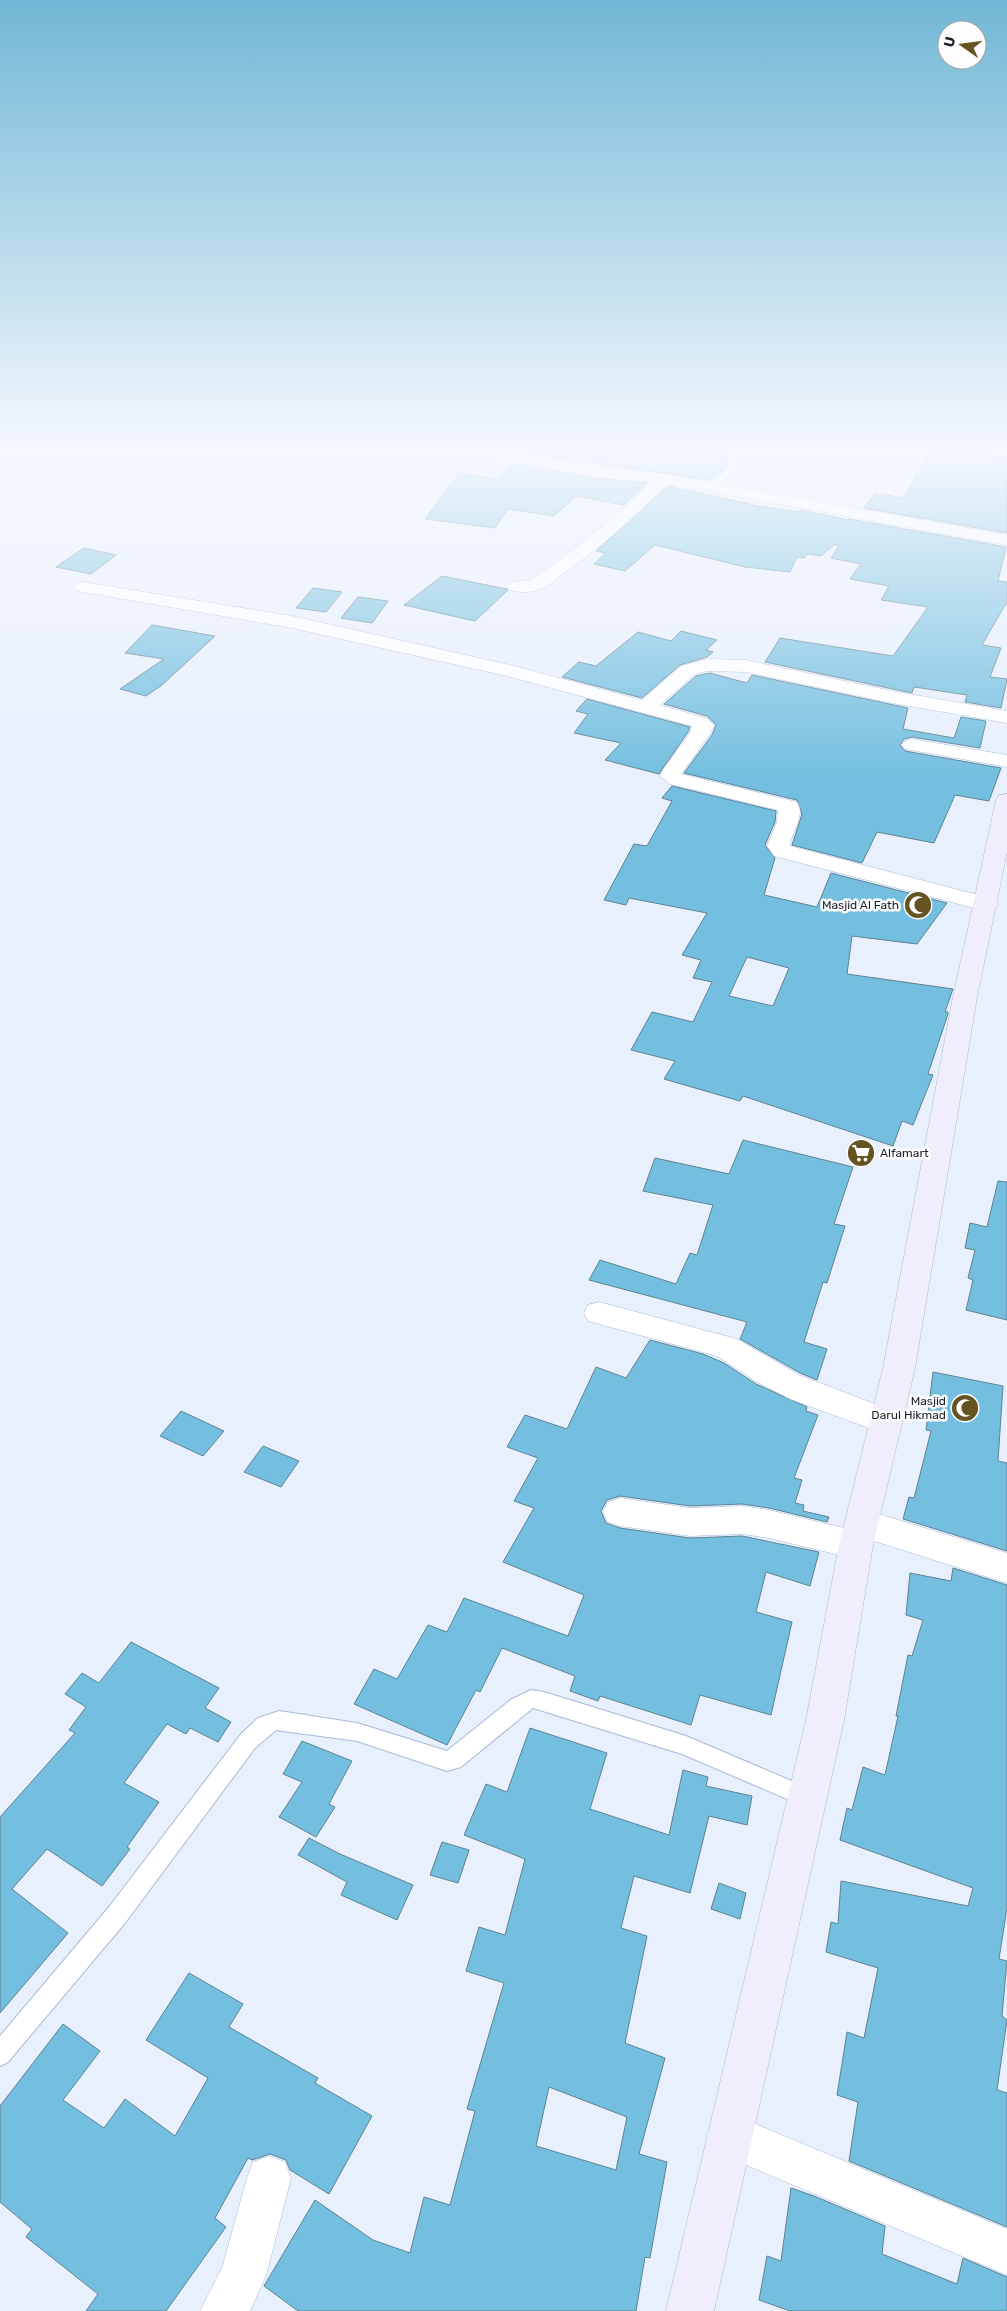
<svg xmlns="http://www.w3.org/2000/svg" width="1007" height="2311" font-family="Rubik,sans-serif">
<rect width="100%" height="100%" fill="#e8f0fd"/>
<!-- building -->
<g fill="#74bfdf" stroke="#5d8292" fill-rule="evenodd">
<path d="M528 453H726L728 465 710 480Z"/>
<path d="M928 453H978L1007 458V533L864 508 875 493 904 498Z"/>
<path d="M514 464 593 478 647 483 624 505 576 496 554 516 508 509 495 528 425 519 460 473 496 479Z"/>
<path d="M668 486 758 506 798 512 800 510 848 520 849 519 1006 547 998 581 1007 582V602L982 645 1001 648 990 677 1007 679 1001 708 965 702 967 695 914 687 912 693 765 662 780 638 893 656 928 607 881 600 889 586 850 579 861 564 831 558 838 547 835 544 821 556 808 554 804 558 797 557 790 572 745 567 655 545 625 571 594 564 606 553 596 551Z"/>
<path d="M84 548 116 555 91 574 56 567Z"/>
<path d="M442 576 507 589 508 590 475 621 404 605Z"/>
<path d="M313 588 342 592 326 612 296 608Z"/>
<path d="M358 597 388 601 372 623 341 618Z"/>
<path d="M152 625 215 636 162 685 146 696 120 689 164 659 125 653Z"/>
<path d="M681 631 717 640 706 650 713 652 707 657 680 665 642 698 562 677 579 662 596 666 638 632 671 641Z"/>
<path d="M710 673 747 683 752 675 908 708 903 729 954 738 961 717 986 721 980 748 912 737 904 739 900 745 905 751 1001 768 989 801 955 795 934 843 877 832 862 863 792 845 802 814 797 800 684 773 712 735 716 725 707 716 664 704 696 676Z"/>
<path d="M587 699 690 727 688 732 659 774 605 760 621 743 574 733 588 714 576 711Z"/>
<path d="M672 786 776 811 775 822 765 845 775 858 764 895 817 907 831 873 947 903 917 944 852 936 847 974 953 989 945 1012H948V1014L928 1074 933 1075 913 1125 902 1121 893 1146 743 1096 740 1101 664 1079 675 1061 631 1050 652 1012 693 1022 712 982 693 978 701 960 682 955 707 913 629 898 626 905 604 900 634 844 647 846 672 801 662 798ZM747 957 789 968 773 1006 729 996Z"/>
<path d="M743 1140 853 1167 834 1224 845 1226 827 1283 823 1282 804 1342 827 1349 817 1380 800 1373 740 1339 747 1322 589 1280 600 1260 676 1284 690 1253 697 1255 713 1205 643 1191 655 1158 729 1174Z"/>
<path d="M998 1181 1007 1182V1320L966 1310 973 1280 968 1278 975 1250 965 1248 970 1223 987 1227Z"/>
<path d="M650 1340 703 1354 724 1363 756 1384 807 1407 806 1411 818 1415 794 1478 802 1480 795 1503 804 1505 803 1511 829 1517 827 1522 769 1508 742 1504 690 1506 620 1496 607 1500 601 1511 606 1523 620 1528 690 1538 742 1536 819 1552 810 1586 766 1572 756 1612 792 1622 771 1715 700 1695 691 1725 600 1696 598 1701 570 1691 575 1676 502 1648 480 1692 476 1690 447 1745 354 1704 374 1669 397 1679 428 1625 447 1632 464 1598 568 1636 584 1595 503 1562 534 1508 514 1501 538 1458 507 1447 525 1415 567 1429 596 1367 626 1378Z"/>
<path d="M933 1372 1003 1386 998 1461 1007 1463V1551L903 1519 909 1497 914 1498 931 1431 926 1430Z"/>
<path d="M181 1411 224 1431 203 1456 160 1436Z"/>
<path d="M263 1446 299 1461 281 1487 244 1472Z"/>
<path d="M953 1568 1007 1585V1908L999 1959 1007 1961 1002 2016 1007 2020 997 2090 1007 2093V2227L849 2161 858 2102 837 2095 847 2032 864 2038 878 1968 826 1952 831 1922 838 1924 841 1881 968 1906 973 1888 840 1840 847 1808 852 1810 863 1767 885 1775 898 1716H896L908 1655 912 1656 923 1620 906 1615 910 1573 951 1581Z"/>
<path d="M131 1642 219 1688 205 1708 231 1722 218 1742 190 1728 186 1734 167 1724 124 1783 159 1802 127 1847 130 1849 102 1886 47 1849 12 1889 68 1933 0 2013V1817L75 1733 69 1730 86 1707 65 1694 82 1673 99 1683Z"/>
<path d="M530 1728 607 1753 590 1809 669 1835 683 1770 708 1777 706 1786 752 1796 747 1825 709 1816 690 1893 634 1876 621 1928 647 1936 625 2043 665 2058 639 2154 667 2162 650 2258 645 2257 636 2311H298L264 2286 315 2200 373 2240 410 2253 424 2197 450 2205 475 2111 467 2109 504 1983 466 1971 479 1927 505 1935 525 1859 464 1835 486 1784 507 1792ZM549 2087 627 2117 616 2170 536 2146Z"/>
<path d="M302 1741 352 1761 329 1804 335 1807 316 1837 279 1817 302 1782 283 1774Z"/>
<path d="M309 1838 340 1854 413 1885 397 1920 341 1895 347 1882 298 1855Z"/>
<path d="M442 1842 469 1850 458 1883 430 1875Z"/>
<path d="M719 1883 746 1893 740 1919 711 1909Z"/>
<path d="M189 1973 243 2004 229 2027 318 2078 315 2083 372 2116 329 2194 290 2170 286 2160 270 2154 252 2160 248 2158 215 2218 226 2227 166 2311H86L98 2294 26 2237 32 2229 0 2202V2106L63 2024 100 2051 63 2100 104 2128 125 2099 175 2136 208 2078 146 2040Z"/>
<path d="M791 2188 814 2196 885 2226 882 2254 957 2284 963 2258 1007 2277V2311H790L759 2300 767 2256 781 2261Z"/>
</g>
<g fill="none" stroke-linecap="round" stroke-linejoin="round">
<defs>
<g id="service">
<path d="M728 453H736L738 467 716 490H710V486L730 466Z"/>
<path d="M531 1690 544 1692 686 1736 813 1790 816 1797 813 1804 806 1807 682 1754 533 1708 461 1767 447 1771 357 1741 276 1730 255 1748 125 1923 8 2062 0 2066V2036L109 1907 241 1734 258 1718 279 1711 357 1723 447 1751 512 1699Z"/>
</g>
<g id="minor">
<path d="M483 453H517L593 466 663 474 1007 535V545L667 484C636 516 604 544 568 570 560 575 552 584 543 588 533 593 521 593 510 590L507 586 510 582 531 580 580 545 622 510 651 482 593 476 491 458 486 456Z"/>
<path d="M83 582 292 616 510 665 642 700 681 666 708 659 746 660 892 691 1007 711V723L892 703 746 672 708 671 695 674 660 705 706 718 714 725 710 734 681 774 797 802C806 817 791 832 790 846L994 899 998 904 994 909 986 911 774 856 767 846 777 822 778 810 670 784 660 776 664 768 690 733 692 726 507 676 292 628 77 591 74 587 77 583Z"/>
<path d="M912 739 1007 755V767L905 749 902 745 905 741Z"/>
<path d="M599 1302 737 1339 799 1375 896 1412 901 1421 896 1430 885 1434 790 1399 757 1382 717 1356 588 1321 584 1313 588 1305Z"/>
<path d="M620 1498 690 1508 742 1506 769 1510 848 1529 845 1523 850 1513 862 1509 1007 1553V1583L871 1540 873 1545 868 1555 856 1559 769 1538 742 1534 690 1536 620 1526 608 1522 603 1512 608 1502Z"/>
<path d="M729 2113 1007 2229V2275L713 2151 707 2135 713 2119Z"/>
<path d="M269 2156 285 2162 291 2178 266 2276 250 2311H200L222 2268 247 2178 253 2162Z"/>
</g>
<path id="secondary" d="M1007 794V852L977 997 915 1368 873 1545 844 1720 714 2311H666L806 1720 839 1545 883 1368 953 997 996 800 999 795Z"/>
</defs>
<!-- service casing -->
<use href="#service" stroke="#a8bad8" stroke-width="2"/>
<!-- minor casing -->
<use href="#minor" stroke="#a8bad8" stroke-width="1"/>
<!-- secondary casing -->
<use href="#secondary" stroke="#a8bad8" stroke-width="1"/>
<!-- service -->
<use href="#service" fill="#fff" fill-rule="evenodd"/>
<!-- minor -->
<use href="#minor" fill="#fff" fill-rule="evenodd"/>
<!-- secondary -->
<use href="#secondary" fill="#f1eefb" fill-rule="evenodd"/>
</g>
<!-- sky -->
<linearGradient id="sky" x2="0" y2="1"><stop stop-color="#71b7d5"/><stop offset="0.58" stop-color="#f5f8fe"/><stop offset="1" stop-color="#f5f8fe" stop-opacity="0"/></linearGradient>
<rect width="1007" height="776" fill="url(#sky)"/>
<!-- icons -->
<defs>
<symbol id="mosque-disc" viewBox="-11 -11 22 22"><circle r="9.5" fill="#655422" stroke="#fdfdfd"/><path d="M3.5-4.9A6 6 0 1 0 3.5 4.9A5 5 0 1 1 3.5-4.9Z" fill="#fff"/></symbol>
<symbol id="supermarket-disc" viewBox="-11 -11 22 22"><circle r="9.5" fill="#655422" stroke="#fdfdfd"/><path d="M-6-5.5h2.5l.6 2H6L4.5 2H-2.5L-4.4-4H-6ZM-1.5 3.2a1.3 1.3 0 1 0 .1 0ZM3 3.2a1.3 1.3 0 1 0 .1 0Z" fill="#fff"/></symbol>
</defs>
<g fill-rule="evenodd">
<use href="#mosque-disc" x="902" y="889" width="32" height="32"/>
<use href="#supermarket-disc" x="845" y="1137" width="32" height="32"/>
<use href="#mosque-disc" x="949" y="1392" width="32" height="32"/>
</g>
<g text-anchor="middle" dominant-baseline="central" stroke-width="5" stroke-linejoin="round" paint-order="stroke">
<!-- poi labels -->
<g font-size="12" fill="#1a212c" stroke="#fdfdfd" text-anchor="end">
<text x="899" y="905">Masjid Al Fath</text>
<text x="880" y="1153" text-anchor="start">Alfamart</text>
<text x="946" y="1401">Masjid<tspan x="946" dy="14">Darul Hikmad</tspan></text>
</g>
</g>
<!-- north arrow -->
<g transform="translate(962 45) rotate(284)"><circle r="24" fill="#fdfdfd" stroke="#a2a5a9"/>
<path d="M0-4L9 19L0 12L-9 19Z" fill="#655422"/>
<text y="-8" font-size="14" font-weight="bold" text-anchor="middle" fill="#1a212c">U</text>
</g>
</svg>
